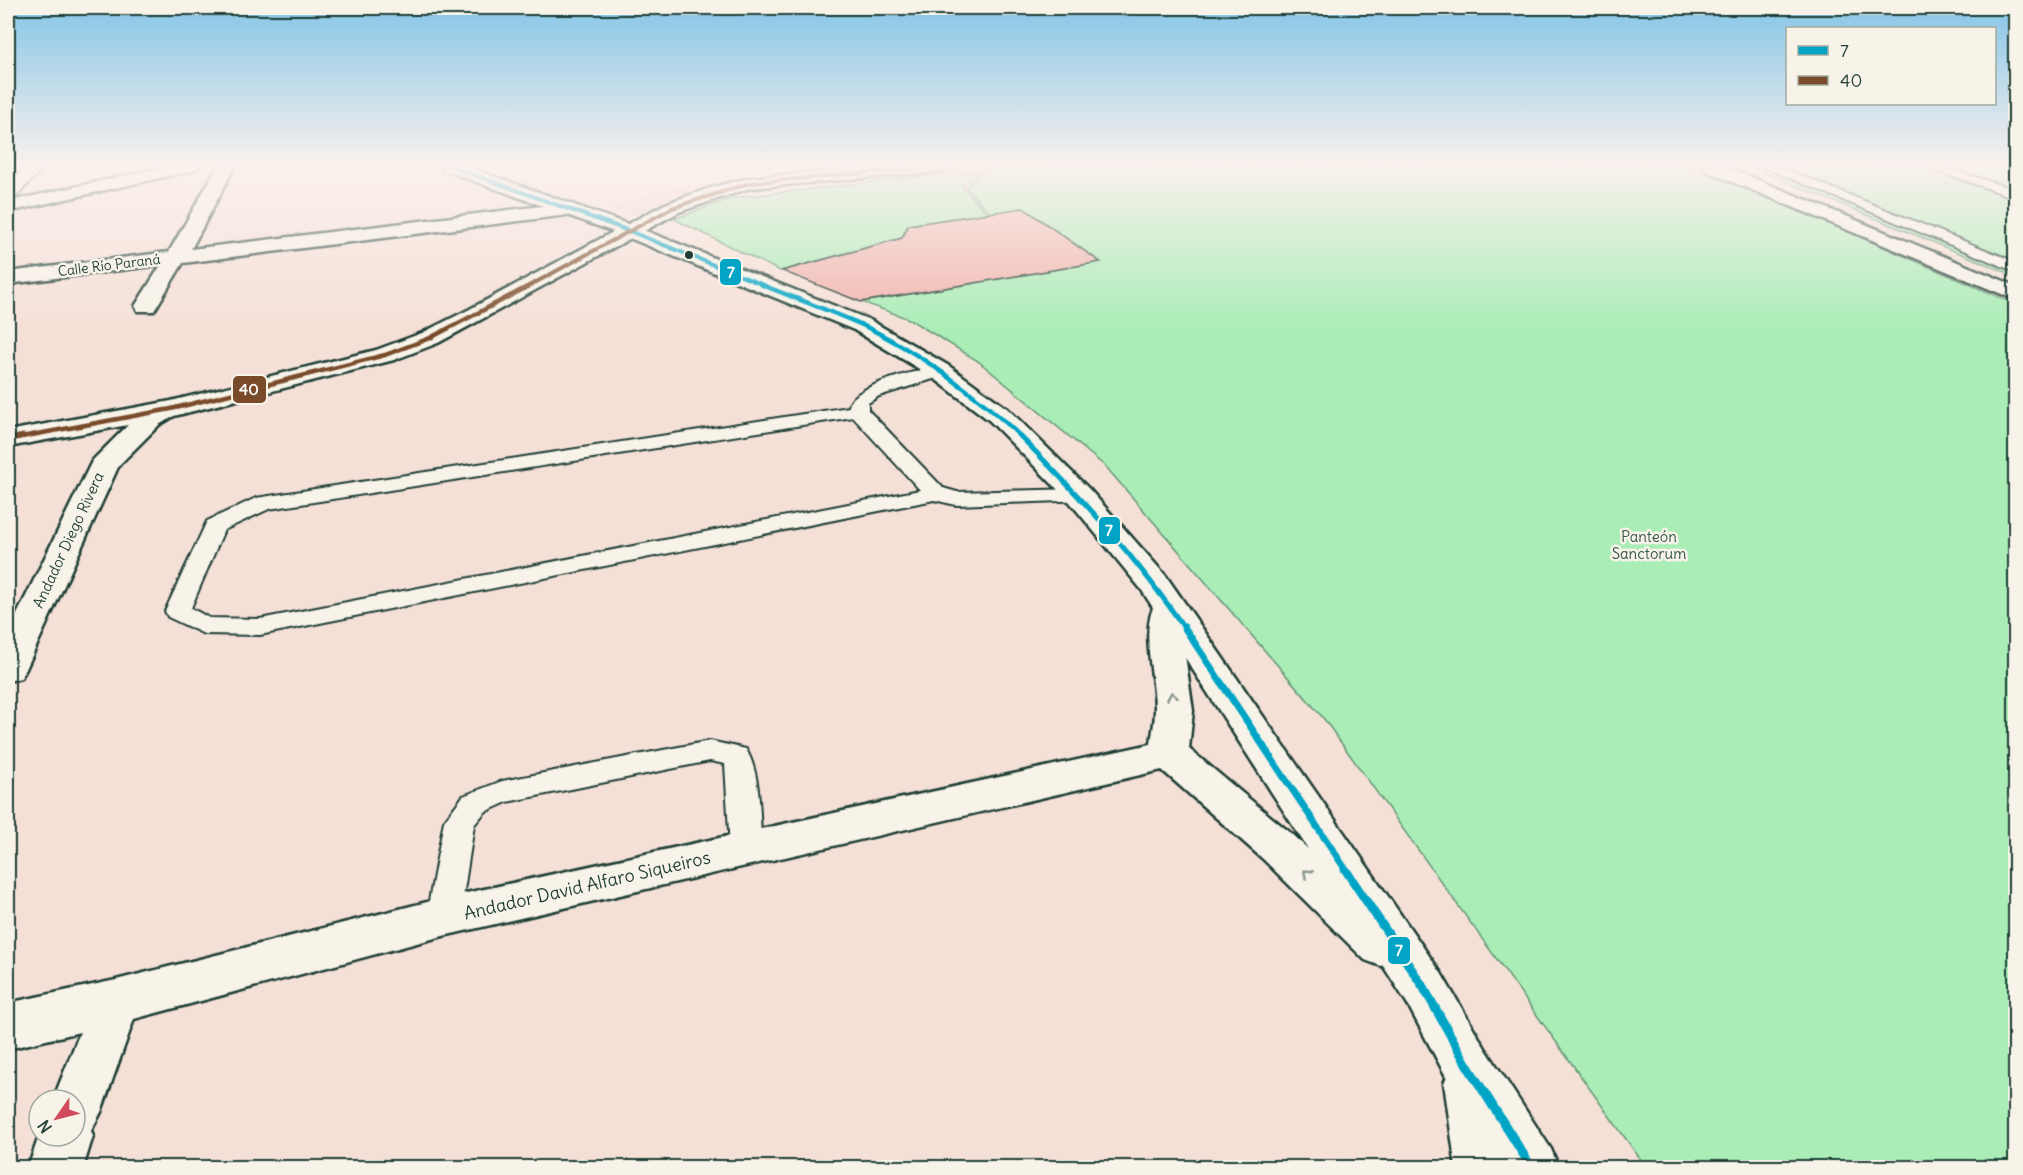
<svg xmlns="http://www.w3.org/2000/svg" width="2023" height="1175" font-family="Delius,sans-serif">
<rect width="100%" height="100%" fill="#f5e0d7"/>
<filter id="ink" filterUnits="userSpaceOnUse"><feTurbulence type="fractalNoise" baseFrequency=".0167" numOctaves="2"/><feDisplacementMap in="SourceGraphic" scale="12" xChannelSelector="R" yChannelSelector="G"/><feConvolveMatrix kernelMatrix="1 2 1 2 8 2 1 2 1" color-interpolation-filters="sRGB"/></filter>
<g filter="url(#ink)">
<!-- built -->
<path fill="#f4d3cb" d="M722 182 673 203 630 215 608 207 675 187Z"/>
<!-- green -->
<g fill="#aaedb7" stroke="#649576" stroke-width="1.5">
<path d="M1010 166H1689L1728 180 2015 304V1167H1646L1324 719 1106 467 978 361 909 319 862 302 1101 262 1024 208 990 213 966 187 983 169Z"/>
<path d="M1746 166H2015V276L1748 166Z"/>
<path d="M979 170 962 186 987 213 908 225 901 238 780 271 674 219 732 198Z"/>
</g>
<!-- building -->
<path fill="#f0b5ae" stroke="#1f3d34" stroke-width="1.5" d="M1023 208 1100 262 861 302 782 271 902 238 909 225Z"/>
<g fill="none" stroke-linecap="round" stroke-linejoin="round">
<defs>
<g id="service">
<path d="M1761 166H1777L2016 262V272Z"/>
<path d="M1922 166H1940L2016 190V198Z"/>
<path d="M940 366 949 371 946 375 879 396 868 403V410L943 488 957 492 1079 489 1087 490 1090 495 1087 500 956 505 934 500 260 635 204 634 168 617 165 611 207 521 256 498 849 407C851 385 920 370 940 366ZM853 417 920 490 260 619 209 618 191 608 224 530 269 509Z"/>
<path d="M710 741 746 749C762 777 759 817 762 849L757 858 746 861 735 858 730 849 725 764 710 761 507 802 485 812 474 825 460 917 455 927 443 931 431 927 426 917 444 821 463 796 502 781Z"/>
</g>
<g id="minor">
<path d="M27 166H45L11 201 169 166H200L191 171 8 212V186Z"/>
<path d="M218 166H235L191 249 567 203 576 209 567 215 183 263 154 311H138L135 306 161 265 8 284V272L169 252Z"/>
<path d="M888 166H953L944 171 750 188 679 212 438 343 394 360 174 416 159 425 119 465 26 669 21 678 8 681V633L92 461 128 425 8 447V431L171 401 376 350 422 333 468 310 665 204 713 187 750 178Z"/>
<path d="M1169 597 1181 600 1186 608 1184 648 1193 711 1189 749 1293 835 1397 932 1404 946 1397 960 1381 966 1365 960 1263 859 1162 770 443 936 134 1019 101 1112 91 1131 93 1136 83 1168H28L39 1136H75V1100H53L80 1032 8 1049V1003L116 980 443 898 1151 744C1152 733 1155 722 1155 711 1156 678 1138 630 1157 600Z"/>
<path d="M1470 1058 1488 1065 1496 1083 1511 1168H1456L1444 1083 1452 1065Z"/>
</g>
<path id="tertiary" d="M1701 166H1724L2016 286V300L1704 170Z"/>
<path id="secondary" d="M441 166H465L636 227 870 320 949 366 1008 409 1089 489 1166 576 1441 973 1485 1048 1551 1149 1559 1168H1501L1449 1082 1407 1003 1141 589 1069 501 990 421 931 376 854 330 622 235 444 170Z"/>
</defs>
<!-- service casing -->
<use href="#service" stroke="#1f3d34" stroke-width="4"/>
<!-- minor casing -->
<use href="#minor" stroke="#1f3d34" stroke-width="5"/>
<!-- tertiary casing -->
<use href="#tertiary" stroke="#1f3d34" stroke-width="5"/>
<!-- secondary casing -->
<use href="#secondary" stroke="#1f3d34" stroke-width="5"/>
<!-- service -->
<use href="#service" fill="#f7f3e8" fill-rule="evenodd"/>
<!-- minor -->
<use href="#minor" fill="#f7f3e8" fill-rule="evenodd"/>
<!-- tertiary -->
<use href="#tertiary" fill="#f7f3e8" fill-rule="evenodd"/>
<!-- secondary -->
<use href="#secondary" fill="#f7f3e8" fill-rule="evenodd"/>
<defs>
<path id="bus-1-far4" d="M450 166 629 231 766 286"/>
<path id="bus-1-far3" d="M762 285C795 298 828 310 860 324 914 349 980 396 1022 438"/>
<path id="bus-1-far2" d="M1020 436C1080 496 1137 558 1185 629"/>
<path id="bus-1-far1" d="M1184 627 1346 870"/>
<path id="bus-1" d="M1345 869 1424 988 1467 1065 1532 1168"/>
<path id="bus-2-far2" d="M529 286 672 208 750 183 944 166"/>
<path id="bus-2-far1" d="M16 438 171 409 385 355 430 338 531 285"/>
<path id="bus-2" d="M8 439 24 436"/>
</defs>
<!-- bus-1-far4 casing -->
<use href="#bus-1-far4" stroke="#f7f3e8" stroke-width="6"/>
<!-- bus-1-far3 casing -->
<use href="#bus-1-far3" stroke="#f7f3e8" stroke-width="8"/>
<!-- bus-1-far2 casing -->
<use href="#bus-1-far2" stroke="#f7f3e8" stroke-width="10"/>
<!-- bus-1-far1 casing -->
<use href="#bus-1-far1" stroke="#f7f3e8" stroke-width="11"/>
<!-- bus-1 casing -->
<use href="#bus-1" stroke="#f7f3e8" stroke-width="14"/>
<!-- bus-2-far2 casing -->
<use href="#bus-2-far2" stroke="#f7f3e8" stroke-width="6"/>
<!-- bus-2-far1 casing -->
<use href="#bus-2-far1" stroke="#f7f3e8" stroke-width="8"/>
<!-- bus-2 casing -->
<use href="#bus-2" stroke="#f7f3e8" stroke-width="10"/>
<!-- bus-1-far4 -->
<use href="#bus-1-far4" stroke="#02a4c6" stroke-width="4"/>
<!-- bus-1-far3 -->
<use href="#bus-1-far3" stroke="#02a4c6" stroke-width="4.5"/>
<!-- bus-1-far2 -->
<use href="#bus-1-far2" stroke="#02a4c6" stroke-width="5"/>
<!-- bus-1-far1 -->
<use href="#bus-1-far1" stroke="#02a4c6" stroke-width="7"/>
<!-- bus-1 -->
<use href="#bus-1" stroke="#02a4c6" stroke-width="9"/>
<!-- bus-2-far2 -->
<use href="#bus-2-far2" stroke="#7a4b2a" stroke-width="4"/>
<!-- bus-2-far1 -->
<use href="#bus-2-far1" stroke="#7a4b2a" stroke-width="4.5"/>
<!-- bus-2 -->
<use href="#bus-2" stroke="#7a4b2a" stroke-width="5"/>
</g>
<!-- one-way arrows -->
<defs><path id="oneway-chevron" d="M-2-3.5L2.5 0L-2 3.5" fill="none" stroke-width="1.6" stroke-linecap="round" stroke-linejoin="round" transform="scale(1.5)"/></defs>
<g stroke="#8b988e">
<use href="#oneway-chevron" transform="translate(1172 696) rotate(-100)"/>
<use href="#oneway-chevron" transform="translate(1307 873) rotate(-137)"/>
</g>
</g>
<!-- sky -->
<linearGradient id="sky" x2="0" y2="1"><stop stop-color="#84c5e7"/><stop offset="0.5" stop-color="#faf1ed"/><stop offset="1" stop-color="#faf1ed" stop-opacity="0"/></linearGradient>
<rect width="2023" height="330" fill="url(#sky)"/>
<!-- markers -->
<circle fill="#1f3d34" stroke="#f7f3e8" stroke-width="2" cx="689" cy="255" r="5"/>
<g text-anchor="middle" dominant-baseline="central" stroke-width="5" stroke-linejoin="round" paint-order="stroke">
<!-- far-street labels -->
<g font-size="14" fill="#1f3d34" stroke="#f7f3e8">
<text transform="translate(109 265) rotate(-7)">Calle Río Paraná</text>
</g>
<!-- park labels -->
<g font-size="15" fill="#345748" stroke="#f7f3e8">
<text x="1649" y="536">Panteón<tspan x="1649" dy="17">Sanctorum</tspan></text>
</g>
<!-- street labels -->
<g font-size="15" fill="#1f3d34" stroke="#f7f3e8">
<text transform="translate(68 540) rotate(-65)">Andador Diego Rivera</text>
</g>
<!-- near-street labels -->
<g font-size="18" fill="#1f3d34" stroke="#f7f3e8">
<text transform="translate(587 885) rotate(-13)">Andador David Alfaro Siqueiros</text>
</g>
</g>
<g stroke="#f7f3e8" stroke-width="2">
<rect x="719" y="258" width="23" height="28" rx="6" fill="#02a4c6"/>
<rect x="232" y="375" width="35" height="29" rx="6" fill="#7a4b2a"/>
<rect x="1098" y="516" width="23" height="29" rx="6" fill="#02a4c6"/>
<rect x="1387" y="936" width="24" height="29" rx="6" fill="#02a4c6"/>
</g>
<g font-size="16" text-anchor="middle" font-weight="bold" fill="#fff">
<text x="731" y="278">7</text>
<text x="249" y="395">40</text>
<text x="1109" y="536">7</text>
<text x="1399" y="956">7</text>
</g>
<!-- margin -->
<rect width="2023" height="1175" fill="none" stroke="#f7f3e8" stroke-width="30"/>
<rect x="15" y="15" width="1993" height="1145" fill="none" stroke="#1f3d34" stroke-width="2" filter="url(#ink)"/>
<!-- legend -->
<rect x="1786" y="27" width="210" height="78" fill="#f7f3e8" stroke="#a1aaa0" stroke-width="1.5"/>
<rect x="1798" y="46" width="30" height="9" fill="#02a4c6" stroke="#a1aaa0" stroke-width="1.5"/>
<text x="1840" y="57" font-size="18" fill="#1f3d34">7</text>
<rect x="1798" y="76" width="30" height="9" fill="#7a4b2a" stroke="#a1aaa0" stroke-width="1.5"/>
<text x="1840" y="87" font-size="18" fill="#1f3d34">40</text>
<!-- north arrow -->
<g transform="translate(57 1118) rotate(235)"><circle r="28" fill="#f7f3e8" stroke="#a1aaa0" stroke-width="1.5"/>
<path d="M0-4.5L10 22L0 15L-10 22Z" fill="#d1495b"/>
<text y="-9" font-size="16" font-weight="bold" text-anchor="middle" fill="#1f3d34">N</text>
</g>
</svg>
